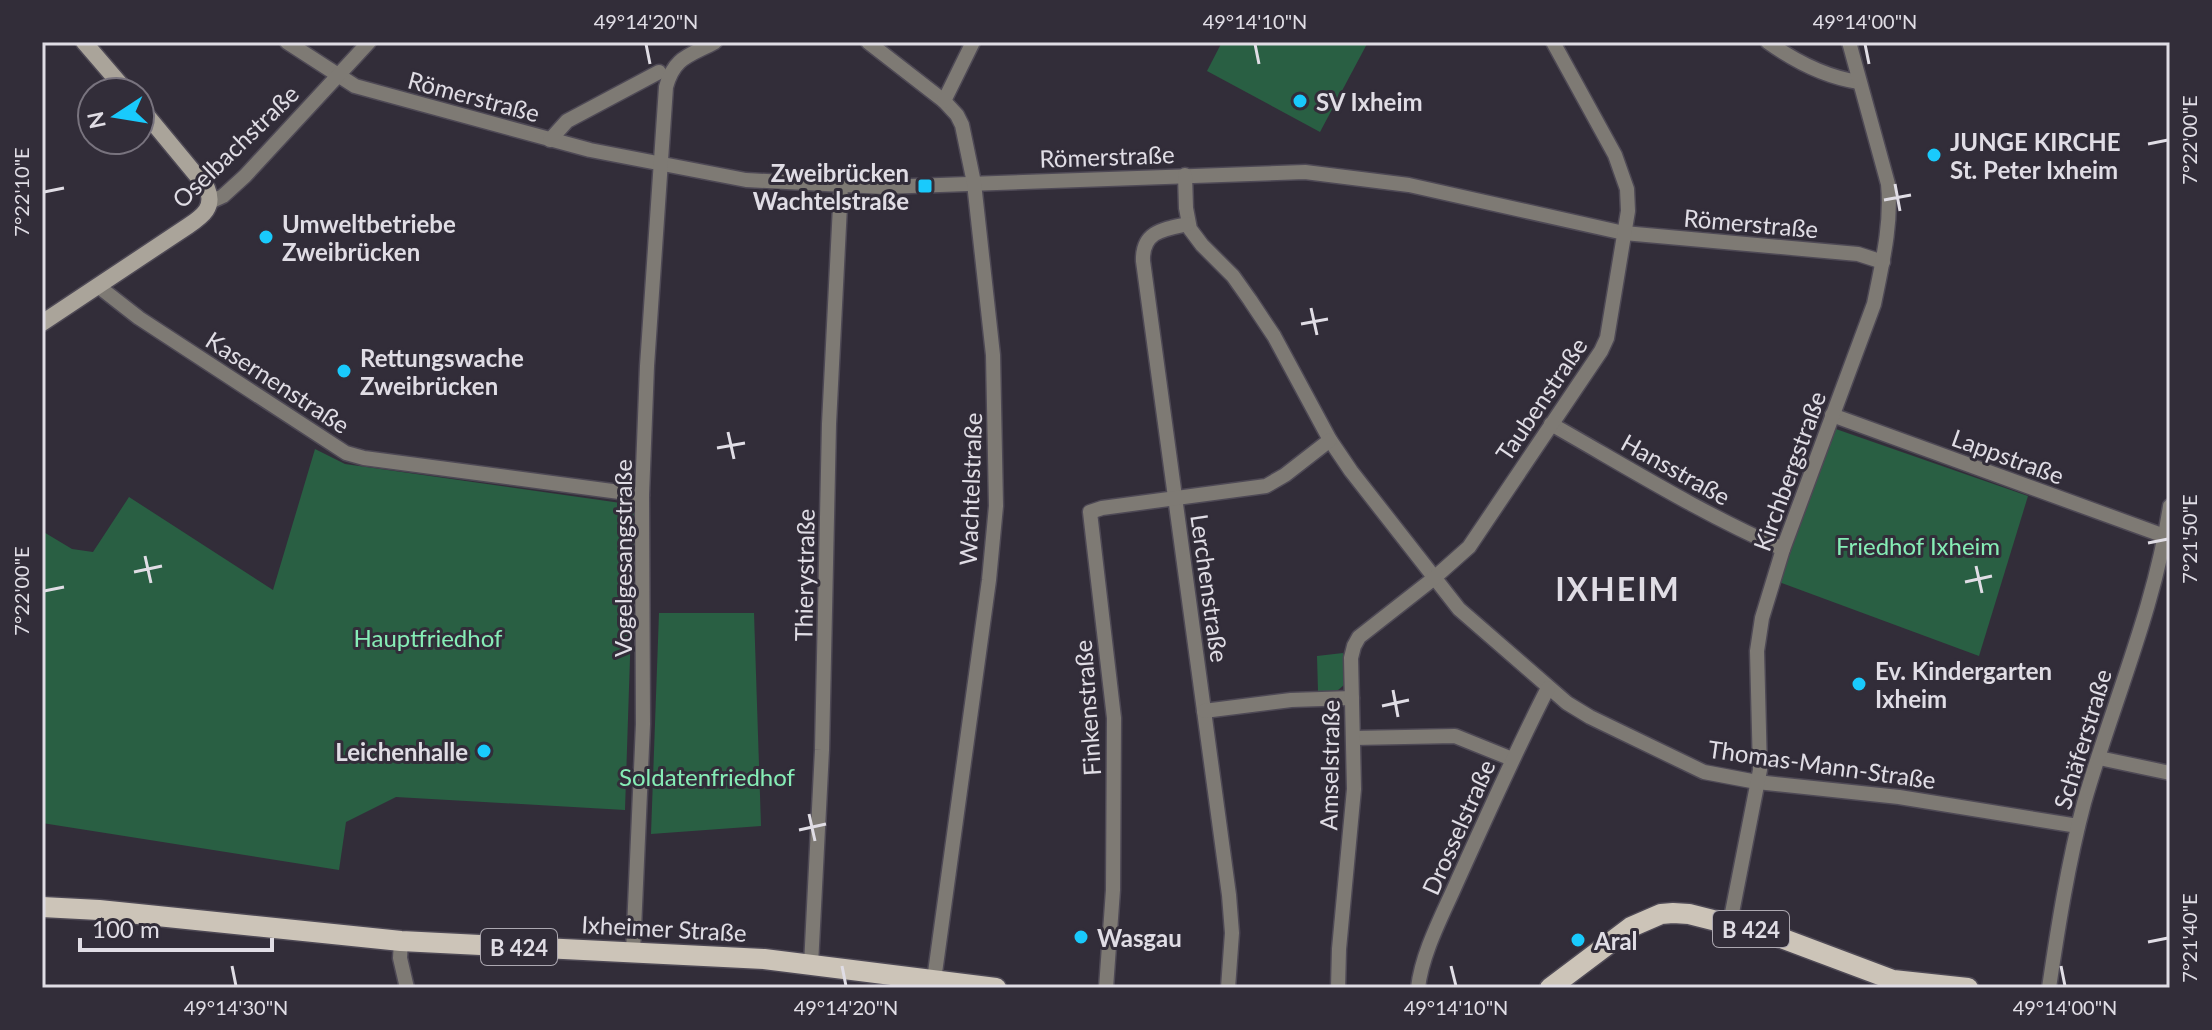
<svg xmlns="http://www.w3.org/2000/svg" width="2212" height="1030" font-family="Lato,sans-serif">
<rect width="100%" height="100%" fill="#322d39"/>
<!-- green -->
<g fill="#295f43">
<path d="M1222 42H1368L1320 132 1207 71Z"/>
<path d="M1833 428 2028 496 1979 656 1779 582Z"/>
<path d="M315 449 345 464 635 505 625 810 396 797 346 822 339 870 42 823V531L72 549 93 552 129 497 273 590Z"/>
<path d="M659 613H754L761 826 651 834Z"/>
<path d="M1343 653 1345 684 1337 691H1318L1317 656Z"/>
</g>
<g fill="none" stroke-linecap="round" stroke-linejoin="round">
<defs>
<g id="street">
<path d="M287 42 355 86 590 150 746 180 883 187 1305 172 1409 185 1624 233 1858 254 1883 262"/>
<path d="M868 42 944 101 957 115 962 125 974 183 993 355 996 506 989 580 934 980"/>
<path d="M1768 42C1796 62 1825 77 1859 82"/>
<path d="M944 101 973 42"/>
<path d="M550 140 567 121 659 72"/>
<path d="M1185 175 1186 208 1190 229 1202 245 1233 276 1250 300 1274 336 1330 440 1351 471 1459 609 1567 703 1590 717 1704 772 1757 782 1899 797 2078 826"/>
<path d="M210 202 223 196 245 176 369 42"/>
<path d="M1188 224C1164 229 1142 231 1143 261L1229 895 1232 933 1228 988"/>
<path d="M98 286 139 318 346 453 364 458 642 495"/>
<path d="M1832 415 2170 538"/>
<path d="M1551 424C1627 467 1702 514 1783 549"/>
<path d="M1204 711 1291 700 1352 698"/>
<path d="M1354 738 1455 736 1512 759"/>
<path d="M2099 758 2170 773"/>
<path d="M1730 923 1760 770 1757 651 1762 618 1783 549 1874 304C1882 264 1892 224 1888 184L1849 42"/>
<path d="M401 941 400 958 407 988"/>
<path d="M633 952 643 724 642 495 647 366 666 87C674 57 689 56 715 42"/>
<path d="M811 965 822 750 829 424 841 186"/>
<path d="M1106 988 1113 890 1114 718 1090 512 1102 508 1266 486 1285 475 1330 440"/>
<path d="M1338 988 1339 949 1354 789 1351 658 1354 646 1359 637 1433 579 1469 547 1601 351 1607 338 1628 211 1627 189 1615 155 1553 42"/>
<path d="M1418 988C1422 953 1442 916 1456 884 1486 818 1515 752 1548 688"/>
<path d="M2049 988C2058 927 2068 863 2084 803 2112 705 2155 608 2170 506"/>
</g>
<g id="secondary">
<path d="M84 42 127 92"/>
<path d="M42 323 188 226C203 216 215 207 207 188L140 107"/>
</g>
<g id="primary">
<path d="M42 907 99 910 401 941 764 959 996 988"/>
<path d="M1550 988 1631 927 1661 914 1673 913 1689 914 1776 936 1893 980 1968 988"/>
</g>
</defs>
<!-- street casing -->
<use href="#street" stroke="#4e4955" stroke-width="17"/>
<!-- secondary casing -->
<use href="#secondary" stroke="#4e4955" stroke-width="19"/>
<!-- primary casing -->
<use href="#primary" stroke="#4e4955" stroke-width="23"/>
<!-- street -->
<use href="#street" stroke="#7e7a74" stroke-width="14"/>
<!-- secondary -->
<use href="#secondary" stroke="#aaa49a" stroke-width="16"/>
<!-- primary -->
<use href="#primary" stroke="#ccc4b8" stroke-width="20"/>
</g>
<!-- ticks -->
<path fill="none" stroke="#e0dde5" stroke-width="3" d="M646 44 650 64M1255 44 1259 64M1865 44 1869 64M2148 144 2168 140M1895 184 1900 211M44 192 64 188M1884 200 1911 195M1311 308 1317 335M1301 324 1328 319M728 432 734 459M717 448 745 443M2148 543 2168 539M145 556 151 583M1976 566 1982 593M134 572 162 566M1965 582 1992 576M44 591 64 587M1393 690 1398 717M1382 706 1409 700M809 814 815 841M799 830 826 824M2148 942 2168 938M232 966 236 986M842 966 846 986M1451 966 1456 986M2061 966 2065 986"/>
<!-- markers -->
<g fill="#19cafc" stroke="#322d39" stroke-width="3">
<circle cx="1300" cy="101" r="8"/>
<circle cx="1934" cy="155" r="8"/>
<rect x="917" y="178" width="16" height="16" rx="4"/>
<circle cx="266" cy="237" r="8"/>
<circle cx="344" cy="371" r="8"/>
<circle cx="1859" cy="684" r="8"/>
<circle cx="484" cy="751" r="8"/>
<circle cx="1081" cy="937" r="8"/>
<circle cx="1578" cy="940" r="8"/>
</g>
<g text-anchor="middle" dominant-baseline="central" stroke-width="6" stroke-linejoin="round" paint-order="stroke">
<!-- shield labels -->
<g fill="#322d39" stroke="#aca8b1" stroke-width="2">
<rect x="1713" y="911" width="76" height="36" rx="6"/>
<rect x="481" y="929" width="76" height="36" rx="6"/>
</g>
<g font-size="22" font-weight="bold" fill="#e0dde5">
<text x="1751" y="929">B 424</text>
<text x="519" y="947">B 424</text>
</g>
<!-- street labels -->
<g font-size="24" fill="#e0dde5" stroke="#322d39">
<text transform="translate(474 96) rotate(15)">Römerstraße</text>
<text transform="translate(235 146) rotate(-44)">Oselbachstraße</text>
<text transform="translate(1107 156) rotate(-2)">Römerstraße</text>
<text transform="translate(1751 223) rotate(5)">Römerstraße</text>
<text transform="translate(278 382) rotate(33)">Kasernenstraße</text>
<text transform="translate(1541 399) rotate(-56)">Taubenstraße</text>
<text transform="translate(2008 456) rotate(20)">Lappstraße</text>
<text transform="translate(1676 469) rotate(29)">Hansstraße</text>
<text transform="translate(1789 471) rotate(-70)">Kirchbergstraße</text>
<text transform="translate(970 489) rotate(-88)">Wachtelstraße</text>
<text transform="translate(622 558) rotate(-90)">Vogelgesangstraße</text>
<text transform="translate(804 575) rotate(-89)">Thierystraße</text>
<text transform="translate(1210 588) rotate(82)">Lerchenstraße</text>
<text transform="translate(1087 708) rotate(-94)">Finkenstraße</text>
<text transform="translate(2082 739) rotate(-73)">Schäferstraße</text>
<text transform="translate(1822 764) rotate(8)">Thomas-Mann-Straße</text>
<text transform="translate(1329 765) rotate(-89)">Amselstraße</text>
<text transform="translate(1458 827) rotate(-66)">Drosselstraße</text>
<text transform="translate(664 928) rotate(3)">Ixheimer Straße</text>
</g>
<!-- poi labels -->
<g font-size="24" font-weight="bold" fill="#e0dde5" stroke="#322d39" text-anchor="start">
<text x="1316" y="101">SV Ixheim</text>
<text x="1950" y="141">JUNGE KIRCHE<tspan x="1950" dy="28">St. Peter Ixheim</tspan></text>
<text x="909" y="172" text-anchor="end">Zweibrücken<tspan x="909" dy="28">Wachtelstraße</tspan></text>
<text x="282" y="223">Umweltbetriebe<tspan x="282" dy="28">Zweibrücken</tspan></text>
<text x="360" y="357">Rettungswache<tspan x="360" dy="28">Zweibrücken</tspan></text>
<text x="1875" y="670">Ev. Kindergarten<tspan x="1875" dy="28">Ixheim</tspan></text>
<text x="468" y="751" text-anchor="end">Leichenhalle</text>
<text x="1097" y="937">Wasgau</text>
<text x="1594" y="940">Aral</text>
</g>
<!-- park labels -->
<g font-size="24" fill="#86edb6" stroke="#322d39">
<text x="1918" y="545">Friedhof Ixheim</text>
<text x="428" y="637">Hauptfriedhof</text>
<text x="707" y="776">Soldatenfriedhof</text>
</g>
<!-- district labels -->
<g font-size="32" font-weight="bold" letter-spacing="2" fill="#e0dde5" stroke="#322d39">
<text x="1618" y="588">IXHEIM</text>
</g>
</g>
<!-- border -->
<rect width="2212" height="1030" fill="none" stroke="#322d39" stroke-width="88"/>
<!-- north arrow -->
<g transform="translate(116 116) rotate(258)"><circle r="38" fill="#322d39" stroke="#78737e" stroke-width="2"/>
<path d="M0-6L14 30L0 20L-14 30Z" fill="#19cafc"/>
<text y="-12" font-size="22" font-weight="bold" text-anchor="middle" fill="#e0dde5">N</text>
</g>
<!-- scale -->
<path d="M80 938v12h192v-12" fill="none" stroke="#e0dde5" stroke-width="4"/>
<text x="92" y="938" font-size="24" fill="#e0dde5" stroke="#322d39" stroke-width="6" paint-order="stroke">100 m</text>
<rect x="44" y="44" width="2124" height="942" fill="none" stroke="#e0dde5" stroke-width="3"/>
<g font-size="20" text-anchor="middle" fill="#e0dde5">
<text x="646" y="29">49°14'20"N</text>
<text x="1255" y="29">49°14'10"N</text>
<text x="1865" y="29">49°14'00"N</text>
<text transform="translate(2190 140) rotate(-90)" y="7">7°22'00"E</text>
<text transform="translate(22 192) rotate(-90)" y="7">7°22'10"E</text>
<text transform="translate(2190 539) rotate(-90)" y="7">7°21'50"E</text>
<text transform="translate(22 591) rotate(-90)" y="7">7°22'00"E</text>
<text transform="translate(2190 938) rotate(-90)" y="7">7°21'40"E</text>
<text x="236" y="1015">49°14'30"N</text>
<text x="846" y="1015">49°14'20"N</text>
<text x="1456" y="1015">49°14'10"N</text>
<text x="2065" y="1015">49°14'00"N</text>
</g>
</svg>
